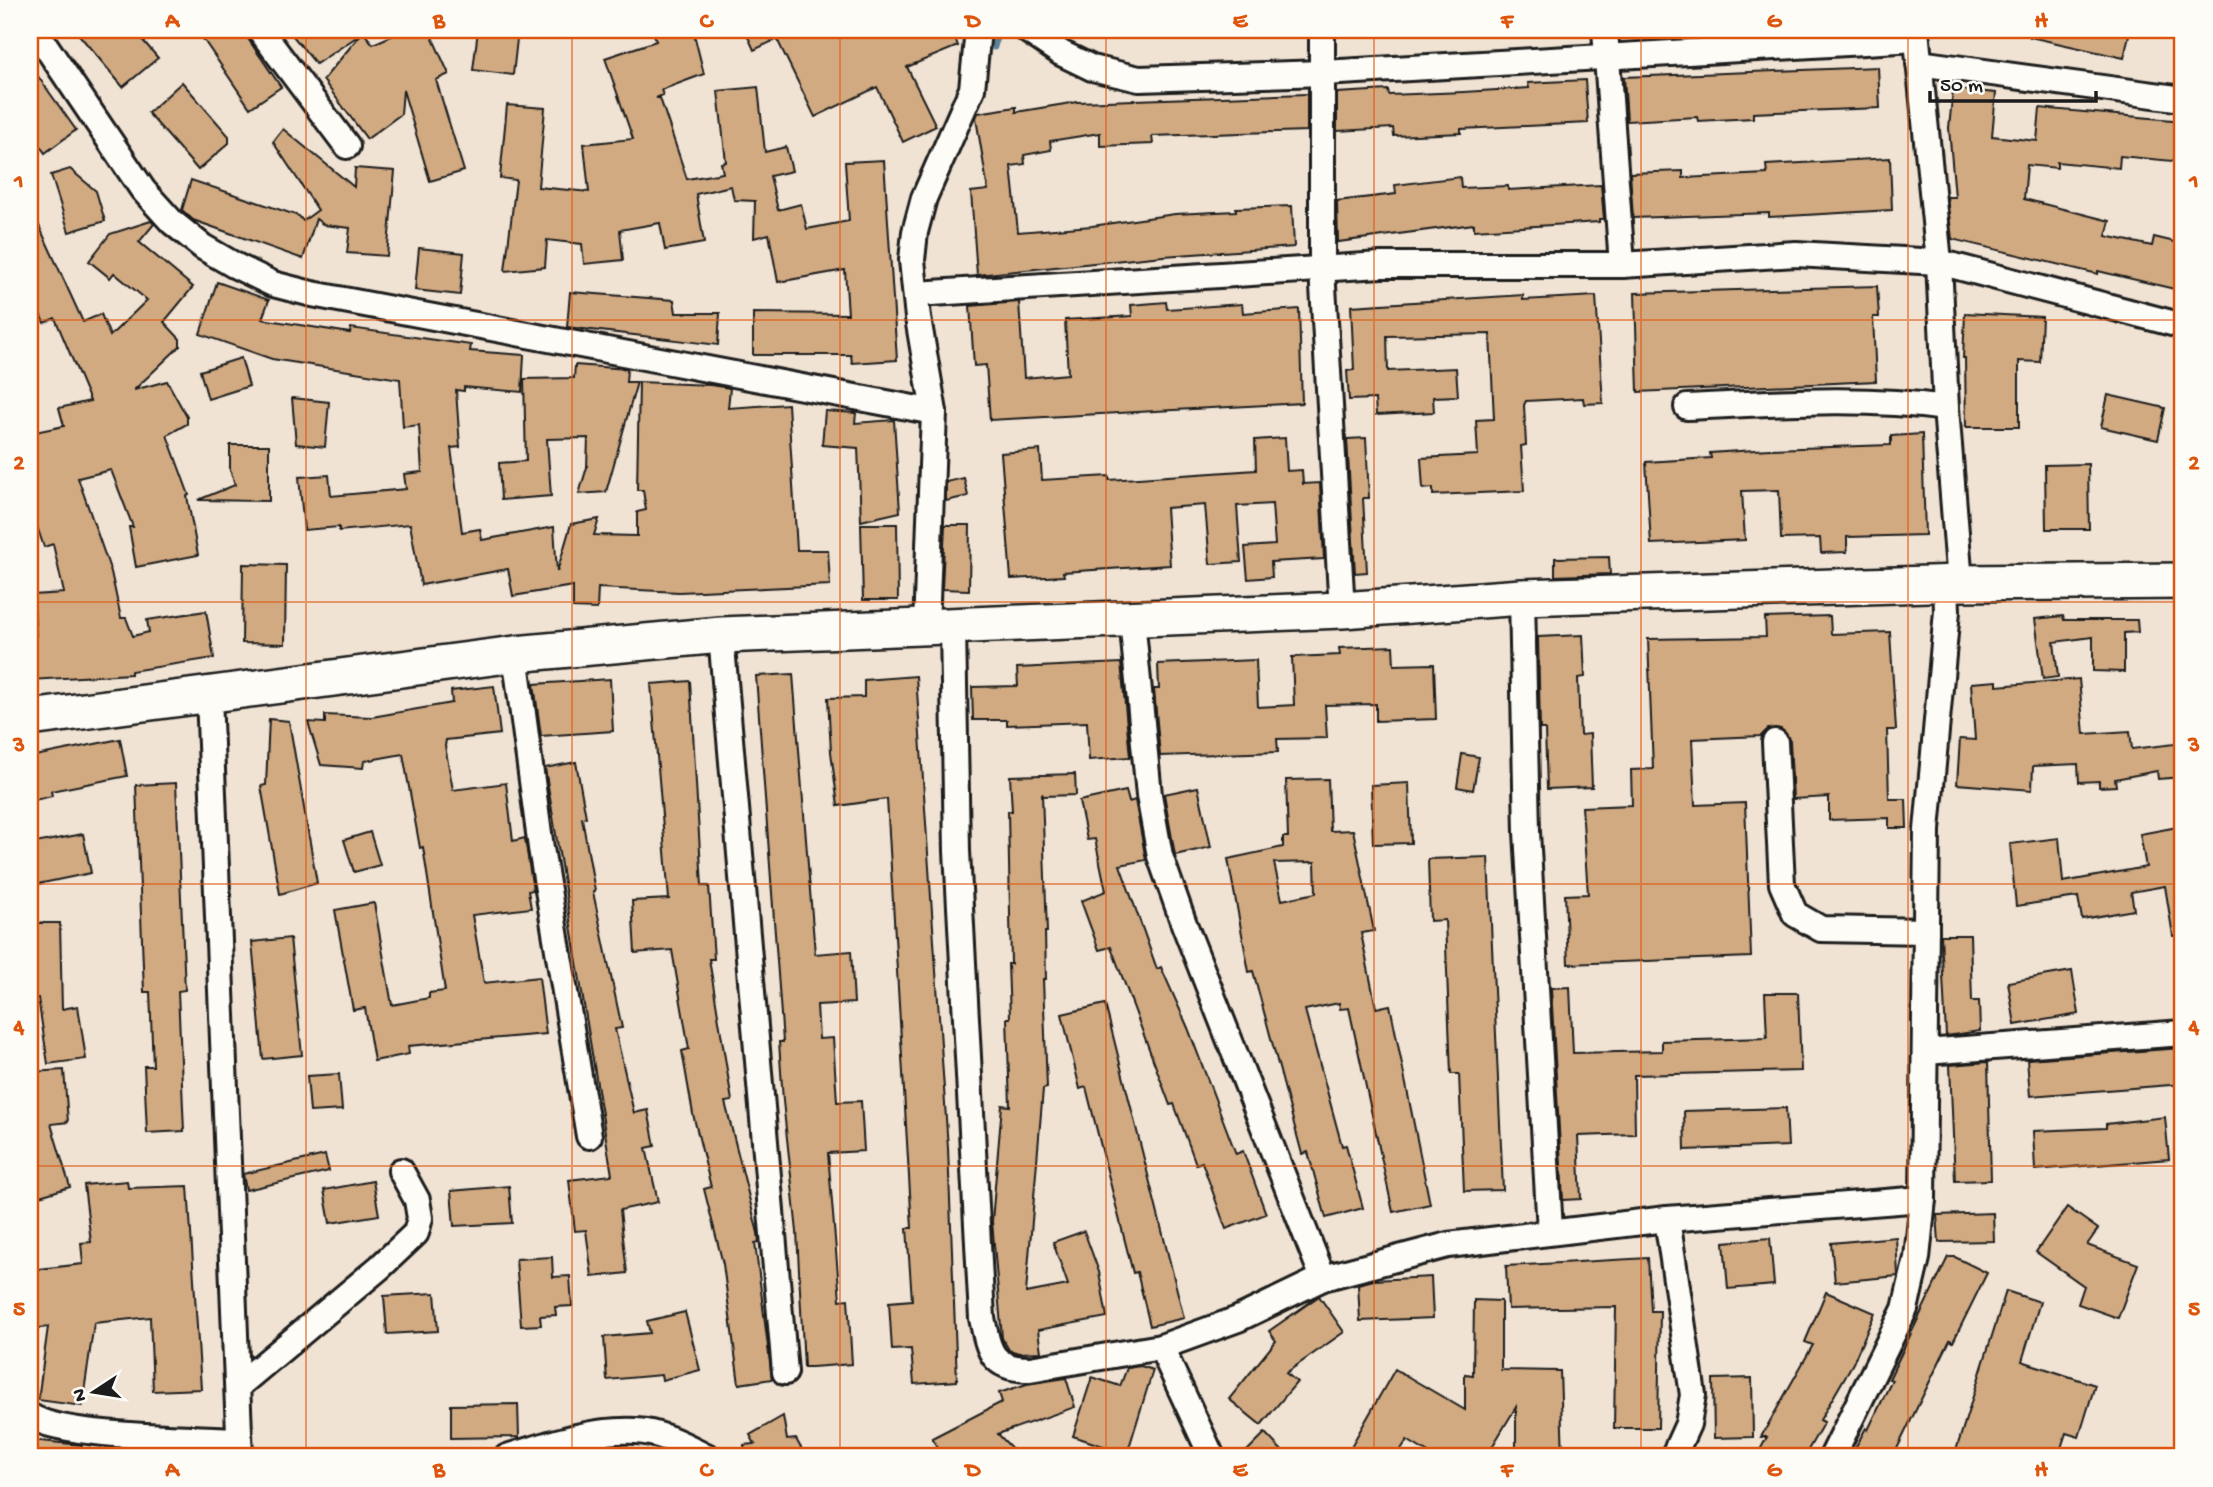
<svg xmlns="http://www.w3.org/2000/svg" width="2213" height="1487" font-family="'Gochi Hand',sans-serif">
<rect width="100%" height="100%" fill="#f0e3d4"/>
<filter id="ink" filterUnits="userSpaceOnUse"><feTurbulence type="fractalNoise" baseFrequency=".0143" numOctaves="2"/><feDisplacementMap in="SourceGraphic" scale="14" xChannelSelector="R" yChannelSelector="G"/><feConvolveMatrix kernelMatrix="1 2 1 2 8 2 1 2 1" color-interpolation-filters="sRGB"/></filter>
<g filter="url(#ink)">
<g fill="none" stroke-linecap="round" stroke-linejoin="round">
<!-- stream -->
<path stroke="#5c8296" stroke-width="7" d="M994 47 998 30"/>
</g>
<!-- building -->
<g fill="#d1aa82" stroke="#1c1c1c" stroke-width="2" fill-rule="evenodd">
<path d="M75 30H134L158 58 123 87Z"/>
<path d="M197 30H242L281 87 250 108Z"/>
<path d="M288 30H366L363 32 373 44 405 30H429L449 74 436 80 464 171 430 181 403 90 401 114 367 139 323 80 361 34 316 64Z"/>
<path d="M478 30H518L513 75 473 70Z"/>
<path d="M653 30H693L704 74 661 90 663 95 656 98H660L687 179 723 173 721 163 726 162 718 91 758 87 765 152 786 147 792 171 770 176 778 210 801 204 807 229 849 221 845 162 884 160 897 360 852 363 851 355H753V313L848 314 845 270 778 282 769 234 754 238 755 201 734 200 731 186 696 194 704 243 665 250 660 223 620 230 623 260 584 264 582 244 547 240 545 267 505 271 516 180 500 178 507 105 545 108 538 187 589 192 584 144 633 139 605 58 656 41Z"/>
<path d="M745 30H952L958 46 907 67 936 126 903 142 877 87 815 117 777 39 754 50Z"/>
<path d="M2031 30H2130L2124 58 2030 37Z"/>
<path d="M30 65 76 130 45 153 30 132Z"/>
<path d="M1878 67 1880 108 1753 113V118L1698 121 1697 117 1627 121 1624 77Z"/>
<path d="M1585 80 1588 123 1461 129V133L1394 136 1393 128 1337 131V93L1388 90 1389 95 1464 92 1529 88 1528 83Z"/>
<path d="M182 82 229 136V143L198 170 148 113Z"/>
<path d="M1953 89 1996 93 1992 136 2037 141 2040 108 2183 121V162L2120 156 2119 168 2057 162V168L2027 165 2024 199 2110 221 2106 236 2152 246 2154 237 2183 244V291L2098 271V274L1952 239 1947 197H1955L1949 128Z"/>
<path d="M1307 94V131L1152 136 1153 144 1100 146V133L1050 141 1051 150 1024 155 1025 164 1011 166 1018 232 1092 226 1175 214 1236 211V208L1292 206 1294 247 1163 256 977 275 971 192 988 190 976 118 978 113 1016 107V112L1077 102Z"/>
<path d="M283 129 354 187 355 168 395 171 387 256 347 253 350 228 324 225 316 219 303 259 193 220 182 210 191 180 299 216 303 221 318 210 273 142Z"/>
<path d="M1890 158 1892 210 1769 217V213L1633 218 1630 173 1683 171V178L1767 174 1766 165Z"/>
<path d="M70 169 96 191 105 221 69 232 51 175Z"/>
<path d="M1460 177 1461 188 1508 186V190L1601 185 1604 219H1599V222L1474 230V224L1338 242 1337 201 1396 194 1395 185Z"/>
<path d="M30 206 83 322 101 314 110 336 147 300 114 273 110 278 89 261 110 234 151 221 154 224 139 242 193 287 164 322 180 339V346L134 390 167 381 187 417V424L167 435 189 495 187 496 198 555 136 567 129 527H133L111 470 78 478 111 572 121 618H126L133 636 149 632 147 620 206 611 214 658 131 671V674L30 680V637L36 636 33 595 64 593 53 544 44 547 30 506V433L64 426 59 408 90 401 55 318 44 323 30 290Z"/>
<path d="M419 248 464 253 460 295 415 290Z"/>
<path d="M217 282 269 300 262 319 350 333 351 328 471 345 470 351 524 355 522 392 464 387V391L456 390 460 447 451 448 462 532 480 529 482 540 554 527 557 572 571 524 599 519 594 535 637 536V512L646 510 643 490H637L639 382 710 385 730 388 728 408 788 404 797 550H828L830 585 679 592 598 588 597 609 573 608V586L513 596 508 569 421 585 410 524 339 531V527L304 530 299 477 329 475 331 496 406 489 404 474 422 472 419 425 403 427 400 379 272 359 200 334Z"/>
<path d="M1877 286 1879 317H1873L1876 381 1638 392 1635 293Z"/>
<path d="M570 292 674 300 676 313H720L718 345 567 327Z"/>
<path d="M1523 295V300L1596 296 1603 403 1584 404 1583 398 1526 401 1524 405 1526 445 1521 446 1524 491 1433 495V488L1423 489 1421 458 1478 455 1476 420 1494 419 1490 334 1387 336 1388 371 1456 368 1458 396 1433 397 1434 412 1376 415 1375 399 1349 400 1347 371 1354 370 1351 306Z"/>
<path d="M1019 302 1024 378 1068 374 1065 320 1132 316 1131 305 1166 302 1167 309 1242 304 1243 313 1299 309 1302 403 990 420 986 365 974 366 970 306Z"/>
<path d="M1965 313 2042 317 2040 362 2019 361V427H1966L1965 358H1963Z"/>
<path d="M241 358 249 386 208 399 200 371Z"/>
<path d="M575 365 627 369 626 382H637L606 492 579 494 587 467 588 438 547 439 551 496 501 500 499 463 526 461 524 379 574 378Z"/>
<path d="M2108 395 2165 408 2158 440 2101 427Z"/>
<path d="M292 398 329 402 325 447 296 444Z"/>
<path d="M825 411 856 413 855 423 894 420 900 512 861 521 858 448 822 445Z"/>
<path d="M1922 434 1925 535 1847 537V552L1821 553 1820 538 1781 539 1779 490 1742 491 1745 540 1651 544 1646 462 1711 458 1710 453 1770 449 1891 445V436Z"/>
<path d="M1285 438 1287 471 1302 470 1303 484 1320 483 1324 559 1271 562 1272 577 1248 579 1245 547 1275 545 1272 504 1237 506 1241 562 1210 564 1205 505 1166 508 1170 565 1063 572 1064 576 1011 579 1001 453 1040 450 1042 480 1109 476V480L1256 470 1255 440Z"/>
<path d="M1366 438 1369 498H1363L1367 572 1355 573 1347 439Z"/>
<path d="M230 445H269V501L198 500 235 485 230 470Z"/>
<path d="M2088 464 2089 529H2046L2045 465Z"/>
<path d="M964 478 968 496 946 501V482Z"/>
<path d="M861 524H897L898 600H863Z"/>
<path d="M945 525H970L969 590 942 589Z"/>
<path d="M1609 557 1610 574 1555 576V558Z"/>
<path d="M243 564 286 565 285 644 242 643Z"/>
<path d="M1830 616 1831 634 1890 632 1896 730H1887L1889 799H1906L1907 828H1889V818L1829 820V797L1793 799 1790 741 1781 729H1768L1761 736 1692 739 1695 805 1745 803 1751 957 1568 964 1565 895 1588 894 1582 807 1632 805 1631 770 1653 769 1648 639 1766 637 1765 618Z"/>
<path d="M2063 616 2064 620H2137L2138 632 2124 633V672L2093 671V637L2054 642 2058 677 2043 679 2035 619Z"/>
<path d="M1583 635 1585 677 1578 678 1580 735 1590 734 1592 787 1547 789 1545 729H1540L1538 637Z"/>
<path d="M1393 646 1394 665 1434 664 1436 719 1376 721V704L1325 705 1327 738 1277 739 1278 752 1160 756 1154 689H1159L1158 664 1256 660 1258 707 1294 705 1292 657 1340 655 1339 648Z"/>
<path d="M1121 663 1130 757 1089 760 1087 722 1007 725V720H973L972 687 1018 686 1017 668Z"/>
<path d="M793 674 815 954 851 951 854 1003 817 1005 819 1039 833 1038 837 1102 861 1101 864 1151 828 1153 840 1300 848 1299 852 1364 812 1367H804L797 1232 783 1101 779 1042H783L756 676Z"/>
<path d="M916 676 948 1148 957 1381 914 1384 911 1349 892 1350 889 1302 912 1300 907 1228H912L887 799 838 806 831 752 828 698 864 697V680Z"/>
<path d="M610 679 613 731 541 736 534 684Z"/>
<path d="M2079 679 2084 734 2130 731 2132 749 2183 743V777L2158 779 2157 771 2115 779 2116 786 2099 787V781L2079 782 2078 764 2033 766 2032 790 1957 784 1960 739 1975 740 1971 683 1997 681V686Z"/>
<path d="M690 681 702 886H709L714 959H709L732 1101 725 1102 758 1233 759 1242 755 1243 772 1379 739 1384 723 1264 704 1189 711 1187 693 1114 682 1051 689 1049 672 950 635 953 632 901 669 899 651 684Z"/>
<path d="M494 686 500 734 446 740 445 746 453 790 506 783 513 841 525 838 533 890 528 891 531 908 472 915 484 983 539 977 546 1034 408 1046 409 1054 374 1061 365 1008 353 1010 335 910 374 903 392 1005 429 998V993L445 991 423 847 420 848 403 754 364 761 363 768 321 765 308 722 325 723V715L372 717 452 703 451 691Z"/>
<path d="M269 719 289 721 317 883 280 894 261 786 266 785Z"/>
<path d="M120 739 127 776 51 791 52 796 30 801V757Z"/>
<path d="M1462 754 1479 757 1473 790 1457 787Z"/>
<path d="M576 762 586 817 582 818 595 891 593 892 622 1028 615 1029 634 1113 648 1110 655 1146 646 1148 658 1202 620 1210 627 1273 592 1277 586 1230 575 1231 569 1180 612 1175 545 768Z"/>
<path d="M1075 774 1076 795 1043 796 1042 793 1047 932H1045L1046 979H1043L1047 1088 1043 1089 1026 1293 1068 1285 1053 1242 1084 1231 1099 1272 1107 1317 1038 1330 1041 1352 1019 1353 1009 1350 1002 1338 992 1221 1002 1105 1010 1106 1007 1018H1010L1008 964H1011L1008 811H1012L1010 776Z"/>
<path d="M1328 779 1330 831 1353 830 1374 931 1361 933 1376 1008 1390 1005 1430 1204 1393 1212 1349 1008 1340 1009 1339 1003 1305 1010 1342 1146 1346 1145 1363 1208 1326 1218 1308 1152 1302 1154 1253 971 1249 972 1228 859 1283 847V837H1288L1286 780ZM1315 862 1316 893 1282 900 1274 863Z"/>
<path d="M176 783 185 990 178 991 184 1131 147 1133 144 1066H153L150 992H144L136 785Z"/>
<path d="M1409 783 1411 843 1373 844 1371 785Z"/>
<path d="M1198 787 1211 847 1175 855 1164 794Z"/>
<path d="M1126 791 1129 802 1135 800 1146 860 1120 865 1157 969 1161 967 1188 1028 1236 1154 1243 1151 1266 1214 1226 1229 1202 1162 1196 1164 1174 1104 1170 1105 1111 947 1099 950 1081 901 1106 891 1095 839 1087 840 1079 801Z"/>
<path d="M2183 826V936H2173L2165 886 2131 892 2134 910 2082 919 2078 897 2016 906 2010 844 2059 838 2063 882 2146 867 2140 834Z"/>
<path d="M370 832 380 865 354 872 344 840Z"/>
<path d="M83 834 91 873 33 885 30 844Z"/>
<path d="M1488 857 1503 1190 1464 1191 1459 1074H1451L1445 920 1430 921 1428 859Z"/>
<path d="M30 923H60L62 1009 78 1006 86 1059 48 1064 38 998H30Z"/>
<path d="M1941 935H1970L1972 1001H1979L1980 1031 1946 1036Z"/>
<path d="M290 938 302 1055 263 1059 252 942Z"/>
<path d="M2072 971 2079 1014 2015 1025 2008 982Z"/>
<path d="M1570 987 1573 1053 1662 1051V1041L1767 1038 1765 993H1798L1801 1071 1634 1075 1635 1134 1578 1136 1581 1199 1563 1200 1551 988Z"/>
<path d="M1105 1004 1184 1318 1150 1326 1137 1272 1133 1273 1086 1087 1080 1089 1062 1014Z"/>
<path d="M2183 1048V1084L2030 1096 2027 1059Z"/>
<path d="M1988 1062 1991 1180 1955 1181 1950 1065Z"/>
<path d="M64 1070 68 1122 51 1124 70 1187 33 1198 30 1186V1072Z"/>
<path d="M339 1074 342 1110 310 1112 307 1076Z"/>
<path d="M1786 1108 1788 1146 1685 1150 1684 1111Z"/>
<path d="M2165 1117 2169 1159 2035 1170 2033 1131 2106 1128V1124Z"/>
<path d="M325 1155 329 1171 246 1190 243 1174Z"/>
<path d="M127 1181 128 1188 188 1186 201 1389 153 1391 150 1317 94 1323 82 1406 38 1400 48 1327 30 1329V1270L83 1264 81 1243 91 1242 84 1185Z"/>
<path d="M373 1181 379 1215 330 1223 324 1190Z"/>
<path d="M509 1186 512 1223 454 1226 451 1191Z"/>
<path d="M2067 1207 2098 1229 2087 1245 2138 1264 2118 1318 2078 1304 2084 1286 2036 1252Z"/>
<path d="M1993 1213 1994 1241 1939 1242 1937 1215Z"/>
<path d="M1896 1237 1898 1276 1835 1282 1831 1243Z"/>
<path d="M1770 1238 1774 1285 1728 1289 1724 1242Z"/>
<path d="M552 1257 553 1277 570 1276 572 1306 555 1307 556 1315 540 1316 541 1325 521 1326 516 1259Z"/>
<path d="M1948 1257H1955L1987 1273 1953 1342 1950 1340 1893 1457H1850L1866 1428 1868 1430 1892 1380 1889 1379Z"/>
<path d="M1648 1258 1651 1311H1660L1658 1428H1614L1616 1307 1508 1309 1506 1266Z"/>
<path d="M1431 1277 1433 1318 1360 1321 1358 1284 1374 1280Z"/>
<path d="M2006 1291 2040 1302 2022 1361 2095 1385 2079 1437 2066 1433 2058 1457H1954Z"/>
<path d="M1826 1292 1875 1313 1853 1363 1820 1420 1824 1422 1804 1457H1773L1760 1450 1767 1437H1761L1813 1345 1805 1342Z"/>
<path d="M435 1293 438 1331 387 1334 384 1296Z"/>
<path d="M1319 1296 1344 1332 1286 1373 1297 1382 1261 1425 1229 1399 1276 1341 1269 1331Z"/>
<path d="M1474 1300 1501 1301V1370L1560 1371 1563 1457H1516V1407L1486 1457H1435L1407 1440 1396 1457H1345L1395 1369 1465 1410V1374L1473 1375Z"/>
<path d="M685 1312 700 1370 662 1380 661 1375 607 1380 604 1337 650 1333 647 1321Z"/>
<path d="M1141 1366 1153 1370 1127 1454 1073 1436 1092 1377 1120 1386 1127 1368Z"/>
<path d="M1066 1378 1075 1407 998 1434 1020 1457H942L932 1438 1002 1402 999 1393 1027 1384Z"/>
<path d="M1752 1378 1753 1437 1714 1438 1713 1379Z"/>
<path d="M518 1404 519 1437 451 1438V1405Z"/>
<path d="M783 1416 787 1440 796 1439 806 1457H745L744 1445 755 1444 750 1435Z"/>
<path d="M1265 1433 1288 1457H1241Z"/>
<path d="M30 1440 82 1445 81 1457H30Z"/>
</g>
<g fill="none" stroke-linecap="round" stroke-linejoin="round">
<defs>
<g id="street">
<path d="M35 30 143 190 172 222 203 247 234 265 273 284 312 294 934 412"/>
<path d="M260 30 347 146"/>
<path d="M1027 30 1061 53 1092 68 1139 79 1323 73 1916 39"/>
<path d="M1322 30V269L1342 610"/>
<path d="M1605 30 1622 265"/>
<path d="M1916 30 1939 262 1946 408 1960 583"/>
<path d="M1919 63 2183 99"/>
<path d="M916 294 1381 265H1622L1796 254 1939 262 2183 326"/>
<path d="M1687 407C1774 403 1860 396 1946 408"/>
<path d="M1522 597 1527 832 1550 1231"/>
<path d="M1132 619 1149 795 1160 856 1184 924 1323 1278"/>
<path d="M926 628 934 412 918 318 912 260 915 232 924 198 972 89 978 30"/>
<path d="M953 628 957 851 982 1318C989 1351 991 1369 1030 1369L1161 1347 1238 1319 1323 1278 1448 1245 1667 1219 1923 1199"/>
<path d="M721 635 785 1372"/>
<path d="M515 654 541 848 589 1136"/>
<path d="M209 696 240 1457"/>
<path d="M1775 742 1782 884 1795 914 1821 929 1926 931"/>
<path d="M1925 1052 2183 1033"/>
<path d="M1667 1219 1693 1395 1688 1424 1673 1457"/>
<path d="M1161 1347 1212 1457"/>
<path d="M238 1386 380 1267 416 1233 420 1218 417 1200 401 1171"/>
<path d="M30 1416C64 1438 192 1437 239 1440"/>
<path d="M507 1457C549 1444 591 1429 636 1431 661 1432 686 1446 708 1457"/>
<path d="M1832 1457 1905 1309 1917 1258 1923 1199 1927 830 1947 611 1946 584"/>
</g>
<path id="secondary" d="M30 718 515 654 721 635 1342 610 1522 597 1960 583 2183 581"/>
</defs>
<!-- street casing -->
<use href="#street" stroke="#1c1c1c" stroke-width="30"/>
<!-- secondary casing -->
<use href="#secondary" stroke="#1c1c1c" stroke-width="40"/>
<!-- street -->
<use href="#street" stroke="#fdfcf7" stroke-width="24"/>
<!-- secondary -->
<use href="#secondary" stroke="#fdfcf7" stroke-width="35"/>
</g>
</g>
<!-- grid -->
<path fill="none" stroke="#de560d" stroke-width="2" stroke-opacity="0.55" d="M306 30V1457M572 30V1457M840 30V1457M1106 30V1457M1374 30V1457M1641 30V1457M1908 30V1457M30 320H2183M30 602H2183M30 884H2183M30 1166H2183"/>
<!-- margin -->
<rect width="2213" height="1487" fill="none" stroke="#fdfcf7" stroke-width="77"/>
<!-- north arrow -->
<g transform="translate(94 1392) rotate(258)" stroke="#fdfcf7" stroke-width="5" paint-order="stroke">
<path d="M0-5L12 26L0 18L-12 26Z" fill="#1c1c1c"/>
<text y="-10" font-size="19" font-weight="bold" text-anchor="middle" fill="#1c1c1c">N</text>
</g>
<!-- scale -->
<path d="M1930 91v10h166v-10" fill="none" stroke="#1c1c1c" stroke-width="3.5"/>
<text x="1940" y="91" font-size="21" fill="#1c1c1c" stroke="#fdfcf7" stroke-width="5" paint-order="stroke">50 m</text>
<rect x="38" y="38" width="2136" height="1410" fill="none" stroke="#de560d" stroke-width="2.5"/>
<g font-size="23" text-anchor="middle" font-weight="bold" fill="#de560d">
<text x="172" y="27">A</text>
<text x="439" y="27">B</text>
<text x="706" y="27">C</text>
<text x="973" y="27">D</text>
<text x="1240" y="27">E</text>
<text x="1507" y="27">F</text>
<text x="1774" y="27">G</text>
<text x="2041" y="27">H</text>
<text x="19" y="187">1</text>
<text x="2194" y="187">1</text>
<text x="19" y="469">2</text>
<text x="2194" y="469">2</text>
<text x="19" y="751">3</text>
<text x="2194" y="751">3</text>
<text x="19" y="1033">4</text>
<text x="2194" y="1033">4</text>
<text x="19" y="1315">5</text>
<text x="2194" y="1315">5</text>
<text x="172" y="1476">A</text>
<text x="439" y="1476">B</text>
<text x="706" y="1476">C</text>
<text x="973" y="1476">D</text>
<text x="1240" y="1476">E</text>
<text x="1507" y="1476">F</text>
<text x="1774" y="1476">G</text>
<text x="2041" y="1476">H</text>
</g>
</svg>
